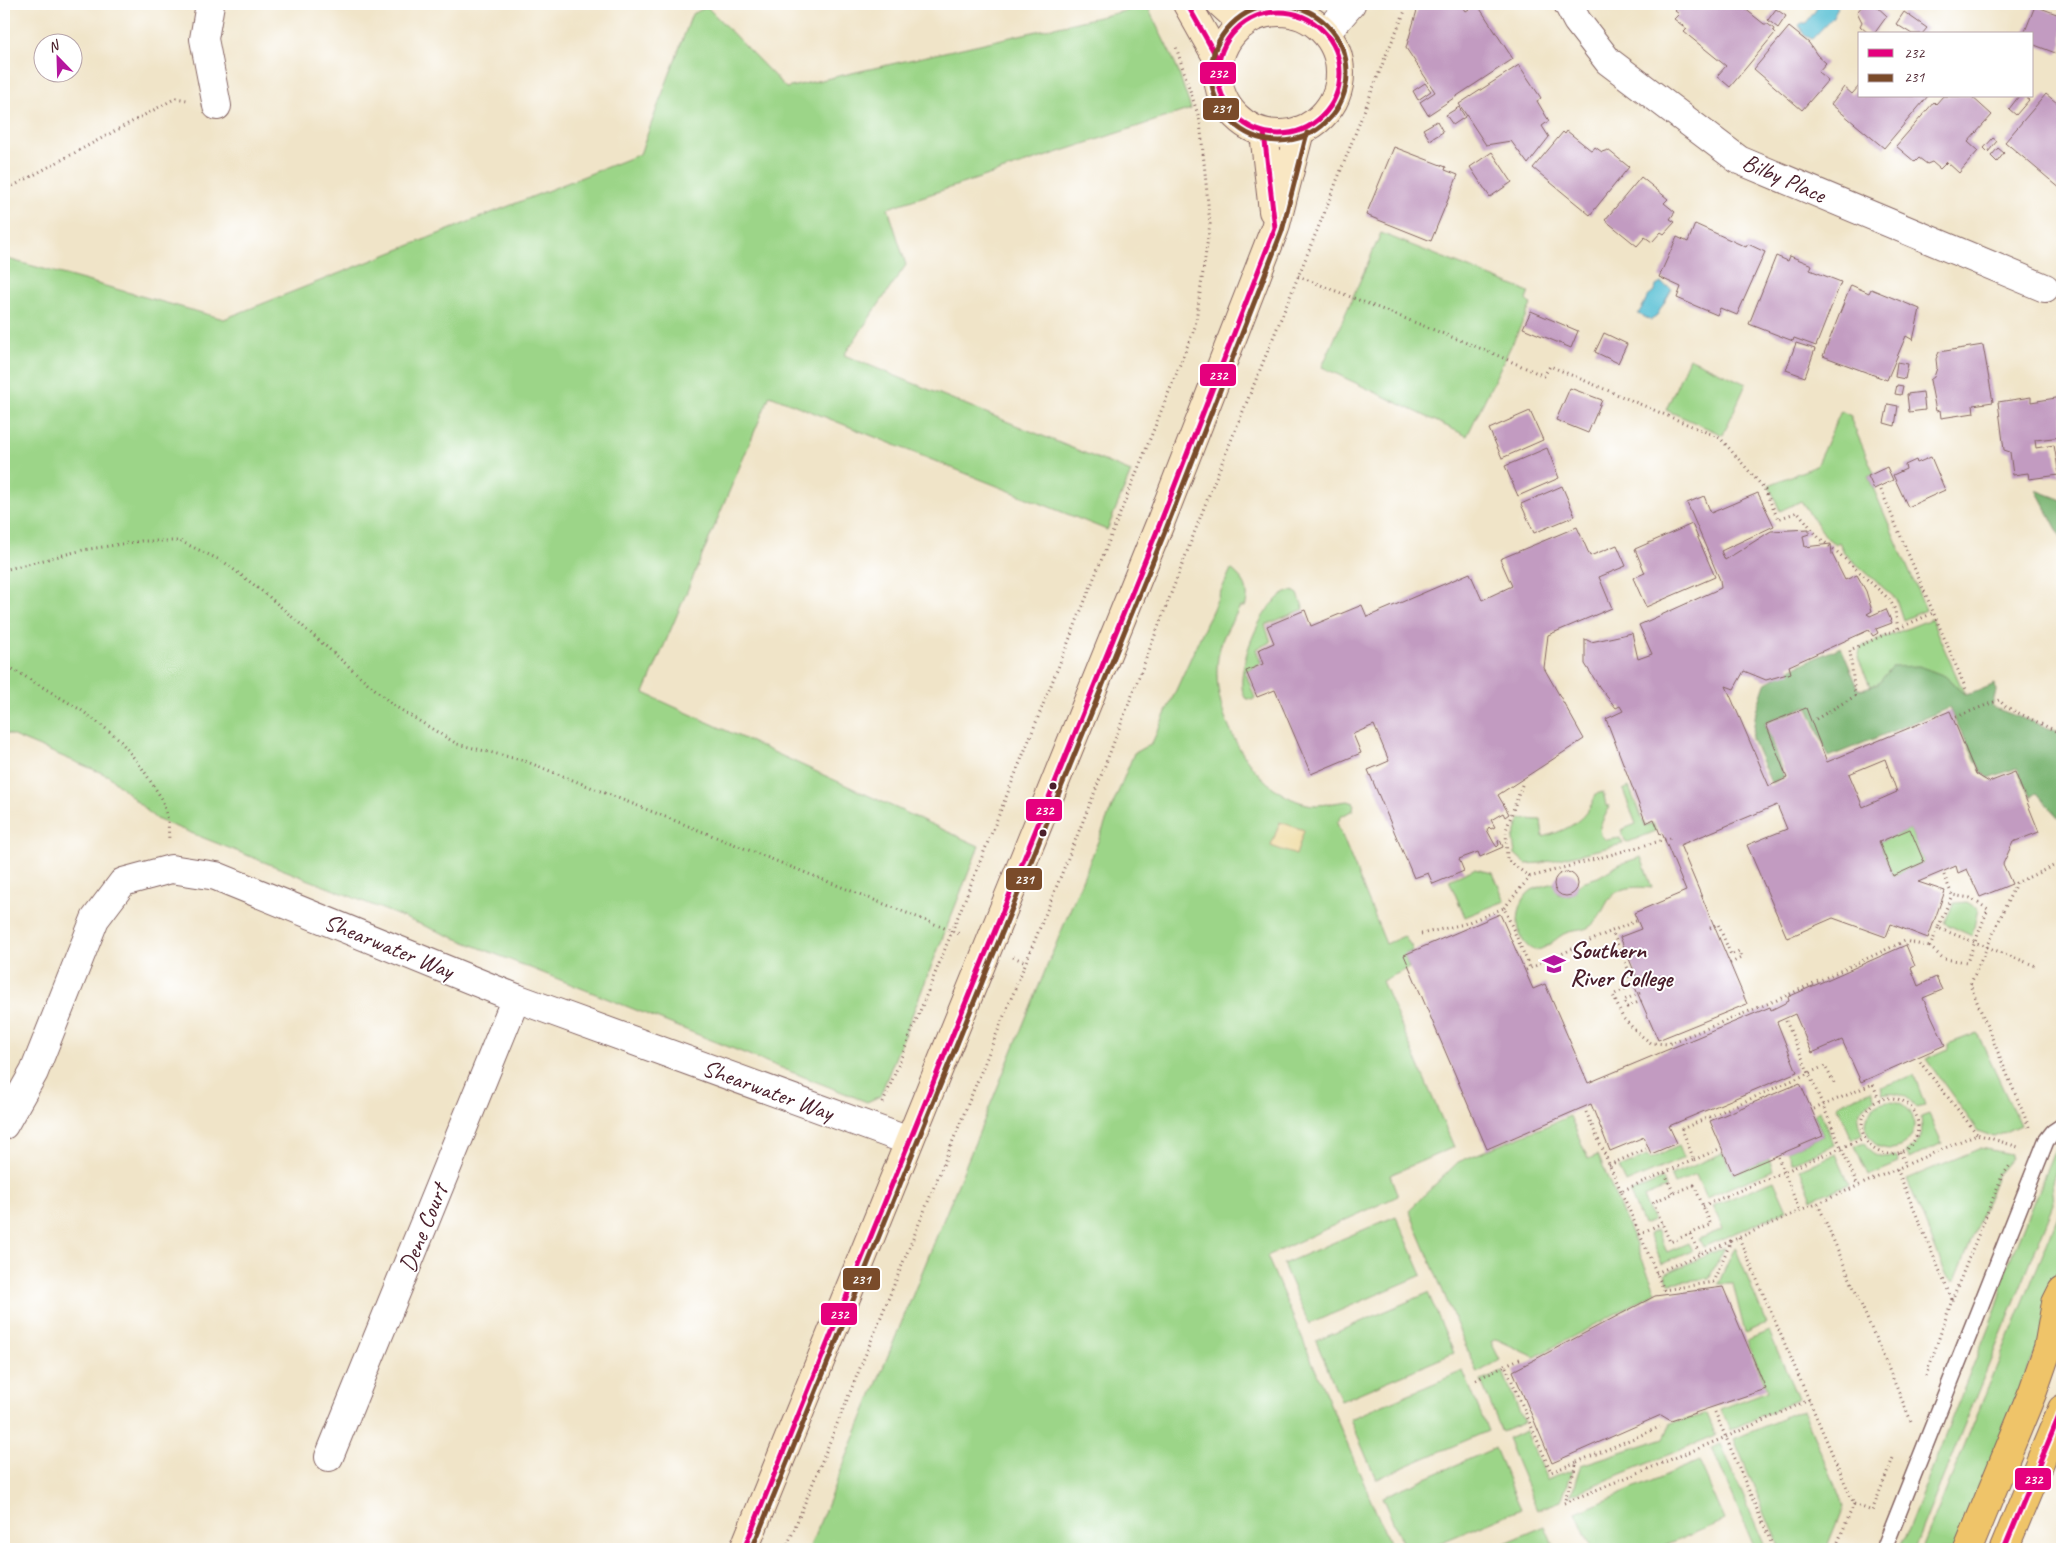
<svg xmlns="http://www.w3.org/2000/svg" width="2066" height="1553" font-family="Caveat,sans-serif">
<rect width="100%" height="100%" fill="#fff"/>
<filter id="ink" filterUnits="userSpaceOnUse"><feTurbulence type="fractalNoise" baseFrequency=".02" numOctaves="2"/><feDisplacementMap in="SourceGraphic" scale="10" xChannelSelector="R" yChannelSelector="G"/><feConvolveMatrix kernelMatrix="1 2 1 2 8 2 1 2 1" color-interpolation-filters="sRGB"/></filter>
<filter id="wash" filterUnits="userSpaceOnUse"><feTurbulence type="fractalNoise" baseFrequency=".0096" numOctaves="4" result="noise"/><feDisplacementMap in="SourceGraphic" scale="20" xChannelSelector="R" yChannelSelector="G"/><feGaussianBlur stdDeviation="1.12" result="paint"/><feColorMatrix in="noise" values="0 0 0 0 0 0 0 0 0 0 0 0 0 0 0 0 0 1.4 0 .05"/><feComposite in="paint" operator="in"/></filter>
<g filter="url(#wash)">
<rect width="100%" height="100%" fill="#f0e4c8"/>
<!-- green -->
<g fill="#9cd588" stroke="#737a5a">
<path d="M1147 6 1176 65 1191 109 888 208 906 265 844 355 1131 472 1107 530 770 395 644 693 979 846 880 1096 867 1102 156 819 109 776 4 732V258L224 319 640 154 692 14 707 7 786 88Z"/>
<path d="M1381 233 1529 292 1526 300 1531 305 1467 436 1322 367Z"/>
<path d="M1689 358 1746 384 1723 435 1666 410Z"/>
<path d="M1841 411 1851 416V420L1874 473 1868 476 1926 610 1903 620 1896 599 1844 553 1839 542 1835 544 1827 538 1801 501 1780 511 1769 485 1816 466Z"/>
<path d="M1231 569C1244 579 1251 591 1245 607H1240C1232 622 1222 635 1219 652 1207 708 1250 791 1307 804 1319 807 1336 802 1348 801L1354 803 1353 810 1342 816 1337 823 1386 944 1404 936 1412 947V951L1404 955 1409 968 1382 981 1454 1147 1390 1175 1398 1196 1267 1256 1392 1549H809L1134 753 1152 743Z"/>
<path d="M1293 591 1298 594 1304 609 1265 625 1271 642 1256 649 1261 663 1245 671 1255 698 1252 700 1245 698C1244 695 1242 691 1242 687 1239 661 1264 594 1293 591Z"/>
<path d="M1931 619 1965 695 1945 676 1892 667 1878 684 1870 686 1858 658 1861 647Z"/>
<path d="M1629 787 1645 826 1653 823 1656 831 1626 843 1621 830 1636 824 1623 790Z"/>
<path d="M1603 792 1606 805 1610 806 1600 826 1601 835 1606 840 1620 838 1623 844 1541 863 1526 864 1515 854 1513 840 1520 819 1541 820 1543 837C1568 830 1587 820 1596 794Z"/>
<path d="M1910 829 1924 862 1893 876 1879 842Z"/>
<path d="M1641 857 1652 888C1641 887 1630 886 1619 891 1606 896 1604 914 1594 923 1586 932 1576 929 1566 933 1553 938 1538 962 1524 942 1514 929 1517 900 1532 890 1538 887 1547 885 1554 883L1558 894 1569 896 1575 892 1578 885 1582 882 1598 877 1620 864Z"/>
<path d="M1474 869 1493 873 1505 901 1465 917 1449 880Z"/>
<path d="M1967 902 1978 909 1972 936 1944 923 1954 903Z"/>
<path d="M1977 1033 2020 1125 1994 1137 1978 1131 1926 1059 1948 1049V1044Z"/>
<path d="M1914 1075 1925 1105 1915 1107C1908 1095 1897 1090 1883 1094L1881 1087Z"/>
<path d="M1871 1090 1875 1099C1856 1109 1855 1115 1862 1134L1852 1139 1837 1105Z"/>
<circle cx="1890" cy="1125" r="24"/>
<path d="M1820 1111 1834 1145 1792 1163 1787 1151 1823 1136 1814 1114Z"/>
<path d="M1929 1114 1942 1143 1910 1159 1906 1152C1922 1142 1923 1136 1921 1117Z"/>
<path d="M1570 1116 1588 1159 1598 1155 1656 1292 1535 1357 1496 1339 1491 1342 1500 1360 1477 1373 1409 1210 1458 1162Z"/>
<path d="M1864 1142C1871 1156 1882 1158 1896 1156L1899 1163 1868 1176 1855 1146Z"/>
<path d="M2062 1143V1153L2052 1182 2054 1204 1914 1549H1900L2000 1298 2005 1272 2053 1154Z"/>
<path d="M1679 1146 1684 1158 1626 1183 1619 1168 1647 1156 1650 1159Z"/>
<path d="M1981 1148 2011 1154V1158L1998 1173 1955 1281H1951L1947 1277 1907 1179Z"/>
<path d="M1723 1153 1733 1174 1769 1159 1773 1170 1706 1198 1696 1175 1675 1184 1671 1175Z"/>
<path d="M1836 1154 1849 1184 1812 1199 1800 1169Z"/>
<path d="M1663 1179 1666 1188 1643 1197 1653 1221 1643 1225 1630 1193Z"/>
<path d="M1774 1180 1787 1210 1703 1247 1699 1239 1723 1229 1713 1206Z"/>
<path d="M2062 1207V1270L2049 1301 2041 1337 1958 1549H1922Z"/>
<path d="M1396 1216 1422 1275 1309 1324 1283 1264Z"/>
<path d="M1657 1230 1667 1252 1688 1243 1692 1251 1662 1264 1649 1234Z"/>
<path d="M1725 1247 1709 1278 1669 1283 1665 1274Z"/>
<path d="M1735 1247 1766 1323 1745 1333 1733 1284H1718Z"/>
<path d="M1428 1293 1454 1353 1341 1401 1316 1341Z"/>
<path d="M1769 1331 1798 1399 1730 1430 1720 1409 1768 1391 1747 1340Z"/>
<path d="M1463 1371 1488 1431 1376 1479 1350 1419Z"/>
<path d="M1503 1372 1524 1423 1502 1432 1481 1381Z"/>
<path d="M1803 1410 1844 1507 1827 1549H1780L1734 1439Z"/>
<path d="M1707 1414 1716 1435 1571 1495 1581 1465 1664 1438 1671 1424Z"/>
<path d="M1526 1431 1547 1480 1572 1470 1561 1501 1537 1510 1507 1439Z"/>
<path d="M1721 1444 1766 1549H1755L1712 1448Z"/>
<path d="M1495 1448 1521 1509 1425 1549H1405L1382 1497Z"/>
<path d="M1699 1461 1725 1520 1657 1549H1592L1576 1513Z"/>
<path d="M1545 1526 1555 1549H1491Z"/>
</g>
<!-- forest -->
<g fill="#7db674" stroke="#646a50">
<path d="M2036 490 2062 500V539Z"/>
<path d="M1841 647 1859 690 1878 684 1892 667 1919 666 1945 676 1965 695 1973 693 1995 684 1996 691 1992 707 2062 733V822L2037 793 2031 797 2017 768 1989 778 1981 771 1949 708 1829 757 1807 706 1765 723 1784 777 1771 783 1752 739 1756 711 1765 684 1794 667Z"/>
</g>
<!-- sand -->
<path fill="#eeda9e" stroke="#9c7c64" d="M1280 822 1304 830 1296 855 1271 846Z"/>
<!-- water -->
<g fill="#57bfd4" stroke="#506f80">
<path d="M1818 4H1834L1838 7 1832 18 1812 39 1804 35 1799 25 1802 23H1806L1815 11Z"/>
<path d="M1661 283 1672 289 1656 317 1651 320 1638 314 1650 294 1655 291 1656 286Z"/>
</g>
<g id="blocks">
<!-- building -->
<g fill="#c29bc1" fill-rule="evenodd">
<path d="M1423 4H1461L1466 11 1477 4 1513 59 1428 115 1420 102 1435 92 1406 48 1418 7Z"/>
<path d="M1681 4H1739L1764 24H1768L1774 29 1773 31 1775 33 1730 87 1717 76 1726 66 1684 32 1687 29 1674 19 1679 14 1675 11Z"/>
<path d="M1864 4H1874L1887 16 1874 34H1869L1860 26 1862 22 1857 12Z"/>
<path d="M2035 6 2062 16V43L2058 54 2032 44V34H2024Z"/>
<path d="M1776 9 1786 16 1778 28 1768 20Z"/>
<path d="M1904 12 1927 28 1922 34H1912L1896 24Z"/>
<path d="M1789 27 1809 43 1817 55 1826 63 1818 72 1828 80 1802 110 1754 69Z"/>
<path d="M1519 65 1541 98 1537 101 1549 121 1542 126 1549 137 1528 164 1511 141 1486 145 1459 104Z"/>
<path d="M1425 83 1431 91 1418 100 1413 91Z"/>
<path d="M1860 85V96H1928L1884 148 1831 104 1844 87 1852 94Z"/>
<path d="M2046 94 2062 107V190L2005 142Z"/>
<path d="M1943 96H1971L1992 115 1968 142 1978 151 1959 173 1947 162 1940 169 1932 162 1927 164 1919 158 1915 162 1896 146 1934 102 1936 104Z"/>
<path d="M2019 96H2024L2029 100 2016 115 2009 109Z"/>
<path d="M1459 107 1465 117 1453 125 1446 115Z"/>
<path d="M1437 121 1443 132 1430 140 1423 129Z"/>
<path d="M1567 131 1592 151 1595 147 1602 152 1608 150 1629 167 1590 215 1533 168 1563 132 1565 134Z"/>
<path d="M1993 138 1997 141 1988 152 1984 148Z"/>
<path d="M1394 147 1446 167 1445 170 1458 175 1431 241 1366 215Z"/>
<path d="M1998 148 2004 153 1997 162 1991 156Z"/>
<path d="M1492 152 1512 182 1490 197 1470 167Z"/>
<path d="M1641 177 1668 199 1664 203 1675 212 1670 219 1675 222 1664 234 1661 232 1652 242 1645 237 1637 246 1605 220Z"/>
<path d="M1695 224 1746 247 1748 244 1765 252 1737 315 1720 308 1717 315 1677 298 1681 287 1659 277 1677 237 1688 242Z"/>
<path d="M1776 256 1788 261 1790 256 1812 265 1810 270 1841 282 1816 346 1794 338 1793 341 1749 324Z"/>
<path d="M1851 285 1869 293 1871 289 1920 309 1913 340 1906 336 1887 380 1823 356Z"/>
<path d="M1531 311 1578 331 1571 348 1523 328Z"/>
<path d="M1604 333 1627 344 1618 363 1595 352Z"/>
<path d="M1796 343 1815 349 1805 377 1786 370Z"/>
<path d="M1983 345 1993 402 1973 405 1974 413 1941 418 1940 410 1936 411 1930 380 1934 377 1937 368 1936 359 1939 352Z"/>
<path d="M1897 362 1908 364 1905 379 1895 377Z"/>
<path d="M1897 385 1903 386 1901 395 1895 394Z"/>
<path d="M1570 388 1602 400 1588 433 1556 420Z"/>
<path d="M1923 392 1925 410 1909 412 1907 394Z"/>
<path d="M2031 397V402L2062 397V437L2035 440 2036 448 2054 445 2059 475 2029 479 2028 473 2013 475 2010 452 2004 450 1998 402Z"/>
<path d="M1888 404 1898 406 1895 426 1884 423Z"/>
<path d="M1530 411 1543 440 1502 458 1489 429Z"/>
<path d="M1547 448 1559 478 1518 496 1505 466Z"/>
<path d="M1931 457 1945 490 1908 507 1893 475 1906 469 1905 465 1916 460 1917 463Z"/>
<path d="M1887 467 1893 480 1874 489 1868 476Z"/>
<path d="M1562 486 1575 516 1534 533 1521 504Z"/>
<path d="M1758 493 1774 526 1721 551 1725 560 1771 531 1809 529V534L1803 536 1805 547 1831 544 1832 554 1845 580 1857 575 1866 591 1872 611 1867 614 1870 616 1886 609 1892 623 1876 629 1878 633 1873 636 1869 630 1789 666 1791 673 1766 680 1744 671 1734 689 1726 686 1769 786 1787 778 1766 724 1806 708 1827 762 1950 711 1976 774 1989 782 2015 772 2039 832 2013 842 2003 864 2012 884 2007 886 1980 897 1967 869 1958 873 1956 866 1918 882 1945 891 1928 938 1891 924 1886 937 1833 918 1787 938 1747 845 1787 829 1777 805 1680 845 1747 1004 1658 1040 1634 985 1639 983 1620 937 1641 929 1634 913 1686 891 1662 833 1660 834 1654 819 1646 823 1606 719 1623 711 1620 706 1616 708 1600 688 1585 664V639L1591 642 1632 633 1638 659 1652 654 1639 625 1721 588 1720 580 1687 503 1704 496 1711 513ZM1885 759 1897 792 1863 807 1849 774ZM1910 829 1924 862 1893 876 1879 842Z"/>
<path d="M1692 524 1715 577 1646 607 1633 578 1645 573 1635 549Z"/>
<path d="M1577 527 1590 556 1617 545 1626 566 1599 577 1612 608 1548 635 1544 668 1584 739 1498 795 1509 814 1505 817 1503 813 1491 820 1495 827 1491 829 1489 827 1487 830 1494 843 1497 847 1499 845 1498 841 1500 840 1503 847 1480 857 1478 852 1459 859 1464 871 1433 884 1428 873 1414 878 1368 770 1389 761 1374 725 1353 734 1361 753 1311 774 1275 690 1257 697 1246 671 1263 664 1258 650 1274 643 1267 626 1305 610 1311 626 1362 605 1367 617 1470 573 1482 600 1512 586 1500 559Z"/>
<circle cx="1566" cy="884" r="12"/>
<path d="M1500 914 1533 989 1545 984 1588 1083 1770 1007 1771 1010 1789 1001 1788 997 1906 945 1915 966 1911 968 1918 986 1936 977 1942 990 1923 998 1945 1045 1861 1082 1842 1040 1812 1053 1795 1014 1777 1022 1797 1072 1669 1126 1677 1143 1651 1154 1644 1137 1610 1151 1591 1104 1487 1149 1404 955Z"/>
<path d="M1800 1083 1823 1136 1733 1174 1710 1121Z"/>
<path d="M1723 1287 1766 1389 1671 1421 1661 1415 1552 1463 1513 1371 1655 1296Z"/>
</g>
</g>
</g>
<g filter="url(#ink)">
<use href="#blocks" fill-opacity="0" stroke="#846462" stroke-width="1"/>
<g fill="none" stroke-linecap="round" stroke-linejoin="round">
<defs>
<path id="service" d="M1884 1549 2046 1141 2053 1132 2062 1126"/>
<g id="minor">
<path d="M210 4 204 39 217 106"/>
<path d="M1568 4 1577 21 1608 61 1739 160 2045 288"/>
<path d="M1295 14 1305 4"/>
<path d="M1326 33 1351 4"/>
<path d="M4 1125 34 1072 95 919 123 882 171 869 216 876 516 998 909 1141"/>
<path d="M329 1457 516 998"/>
</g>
<g id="secondary">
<path d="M1187 4 1219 61"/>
<path d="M1221 4 1243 24"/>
<circle cx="1279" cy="73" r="61"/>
<path d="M1264 133 1273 211"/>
<path d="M744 1549 1159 526 1275 228 1300 131"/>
</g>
<g id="primary">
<path d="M1968 1549 2033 1391 2048 1348 2056 1303 2062 1291"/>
<path d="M2004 1549 2062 1409"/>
</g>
</defs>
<!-- service casing -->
<use href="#service" stroke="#846462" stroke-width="18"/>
<!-- minor casing -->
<use href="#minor" stroke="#846462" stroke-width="30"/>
<!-- secondary casing -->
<use href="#secondary" stroke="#846462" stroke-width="30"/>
<!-- primary casing -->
<use href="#primary" stroke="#846462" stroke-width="30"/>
<!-- path -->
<g stroke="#846462" stroke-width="3" stroke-dasharray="1 4" stroke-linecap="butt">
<path d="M4 191 176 98 187 100"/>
<path d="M1298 276 1492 353 1544 376 1550 366 1720 438 1764 488 1778 519 1798 512 1819 538 1836 551 1890 600 1895 610 1898 629"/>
<path d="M1881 490 1966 689"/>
<path d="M4 570 83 550 141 541H180L224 562 267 595 393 705 457 744 525 761 962 935"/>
<path d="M4 664 81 710 118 738 142 768 162 799 168 820 169 841"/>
<path d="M1956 717 1999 700 2006 707 2062 734"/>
<path d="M1816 719 1855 696 1850 650 1933 613"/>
<path d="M1522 785 1506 830 1507 860 1530 877"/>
<path d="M1944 875 1952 895 1938 928 2036 966"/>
<path d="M1504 908 1530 877 1671 838"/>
<path d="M1636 921 1612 931 1628 969 1630 986 1613 995 1623 1018 1639 1034 1651 1043 1668 1044 1777 1000 1905 941 1930 947"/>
<path d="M1710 928 1718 924 1731 955 1739 951 1741 958 1727 965"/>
<path d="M1938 928 1930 947 1944 959 1967 962 1988 909 1970 898 1952 895"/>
<path d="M1421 934 1464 924 1504 908 1530 968"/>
<path d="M1013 957 1026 962 1094 794 1210 492 1325 211 1386 55 1408 4"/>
<path d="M1526 970 1612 931"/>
<path d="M1640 993 1624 1000 1627 1007 1643 1000"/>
<path d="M1786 1021 1858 1186"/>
<path d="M1920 1062 1977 1134"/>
<path d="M1834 1083 1825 1066 1682 1129 1694 1160 1621 1191 1664 1290 1713 1282 1731 1241 1977 1134 2018 1147"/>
<circle cx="1890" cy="1126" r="28"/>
<path d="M883 1103 1195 327 1210 224 1200 121 1176 47"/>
<path d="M1814 1109 1873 1084 1879 1100"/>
<path d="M1586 1112 1621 1191"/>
<path d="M2029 1127 1970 985 2016 883 2062 862"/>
<path d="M1900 1152 1906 1165"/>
<path d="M1778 1157 1800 1212"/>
<path d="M1694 1160 1719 1149"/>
<path d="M1609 1165 1646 1149"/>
<path d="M1897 1169 1952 1300"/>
<path d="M1665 1173 1674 1194"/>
<path d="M1694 1185 1711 1225 1670 1242 1653 1202Z"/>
<path d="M1818 1204 1911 1421"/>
<path d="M1703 1206 1864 1138"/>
<path d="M1639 1234 1662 1223"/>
<path d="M1690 1234 1700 1255"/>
<path d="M1739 1238 1854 1504 1835 1549"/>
<path d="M1656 1273 1731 1241"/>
<path d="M1505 1365 1522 1358"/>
<path d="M1926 1376 1952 1300 2002 1176 2011 1164"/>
<path d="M1476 1380 1505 1365 1551 1472 1577 1462 1564 1503 1726 1437 1809 1400"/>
<path d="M1715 1412 1774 1549"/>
<path d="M1577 1462 1660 1427"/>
<path d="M1854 1504 1872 1511 1893 1458"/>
<path d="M786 1549 1026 962"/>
</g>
<!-- service -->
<use href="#service" stroke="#fff" stroke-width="15"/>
<!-- minor -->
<use href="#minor" stroke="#fff" stroke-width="28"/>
<!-- secondary -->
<use href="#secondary" stroke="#f9e7c3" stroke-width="28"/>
<!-- primary -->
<use href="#primary" stroke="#efc469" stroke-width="28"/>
<defs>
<g id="bus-1">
<path d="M1187 4 1219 61"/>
<circle cx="1279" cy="73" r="61"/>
<path d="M744 1549 1159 526 1275 228 1264 133"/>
<path d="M2004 1549 2062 1409"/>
</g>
<g id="bus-2">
<circle cx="1279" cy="73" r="68"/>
<path d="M752 1549 1166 529 1282 231 1307 133"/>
</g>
</defs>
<!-- bus-1 casing -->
<use href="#bus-1" stroke="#fff" stroke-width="9"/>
<!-- bus-2 casing -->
<use href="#bus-2" stroke="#fff" stroke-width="9"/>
<!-- bus-1 -->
<use href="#bus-1" stroke="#e5007d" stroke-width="5"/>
<!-- bus-2 -->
<use href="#bus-2" stroke="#7a4b2a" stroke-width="5"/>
</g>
</g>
<!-- icons -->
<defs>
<symbol id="school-bare" viewBox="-9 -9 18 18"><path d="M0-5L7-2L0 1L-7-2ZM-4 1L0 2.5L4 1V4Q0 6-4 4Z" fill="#b5179e" stroke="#fff" stroke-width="2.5" paint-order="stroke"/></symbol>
</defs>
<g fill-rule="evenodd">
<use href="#school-bare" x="1538" y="948" width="32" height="32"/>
</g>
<!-- markers -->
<g fill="#4a1f2b" stroke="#fff" stroke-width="2">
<circle cx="1053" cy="786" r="4.5"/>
<circle cx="1043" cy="833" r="4.5"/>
</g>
<g text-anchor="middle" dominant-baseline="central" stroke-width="4" stroke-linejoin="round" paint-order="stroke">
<!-- street labels -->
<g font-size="24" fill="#4a1f2b" stroke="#fff">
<text transform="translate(1784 178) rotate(24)">Bilby Place</text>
<text transform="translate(389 946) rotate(22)">Shearwater Way</text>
<text transform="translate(768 1090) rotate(20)">Shearwater Way</text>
<text transform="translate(423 1228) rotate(-68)">Dene Court</text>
</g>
<!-- poi labels -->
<g font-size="24" font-weight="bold" fill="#4a1f2b" stroke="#fff" text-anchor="start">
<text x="1570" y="950">Southern<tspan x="1570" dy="28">River College</tspan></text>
</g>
</g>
<g stroke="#fff" stroke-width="2">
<rect x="1199" y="61" width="38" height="24" rx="5" fill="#e5007d"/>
<rect x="1202" y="97" width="38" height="24" rx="5" fill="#7a4b2a"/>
<rect x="1199" y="363" width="38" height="24" rx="5" fill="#e5007d"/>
<rect x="1025" y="798" width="38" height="24" rx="5" fill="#e5007d"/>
<rect x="1005" y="867" width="38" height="24" rx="5" fill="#7a4b2a"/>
<rect x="842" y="1267" width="39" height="24" rx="5" fill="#7a4b2a"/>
<rect x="820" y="1302" width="38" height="24" rx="5" fill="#e5007d"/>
<rect x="2014" y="1467" width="38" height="24" rx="5" fill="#e5007d"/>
</g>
<g font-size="14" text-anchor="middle" font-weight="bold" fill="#fff">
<text x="1218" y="78">232</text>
<text x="1221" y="113">231</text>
<text x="1218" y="380">232</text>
<text x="1044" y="815">232</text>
<text x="1024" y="884">231</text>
<text x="861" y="1284">231</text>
<text x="839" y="1319">232</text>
<text x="2033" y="1484">232</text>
</g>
<!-- margin -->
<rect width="2066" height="1553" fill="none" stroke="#fff" stroke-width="20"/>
<!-- legend -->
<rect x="1858" y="32" width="175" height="65" fill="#ffffff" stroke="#b7a5aa"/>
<rect x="1868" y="49" width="25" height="8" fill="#e5007d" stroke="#b7a5aa"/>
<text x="1904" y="58" font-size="15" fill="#4a1f2b">232</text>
<rect x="1868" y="74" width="25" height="8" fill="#7a4b2a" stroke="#b7a5aa"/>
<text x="1904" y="82" font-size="15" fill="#4a1f2b">231</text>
<!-- north arrow -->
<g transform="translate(58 58) rotate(337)"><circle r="24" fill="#ffffff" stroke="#b7a5aa"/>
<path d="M0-4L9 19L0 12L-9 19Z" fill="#b5179e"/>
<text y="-8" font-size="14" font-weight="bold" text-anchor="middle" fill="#4a1f2b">N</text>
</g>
</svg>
